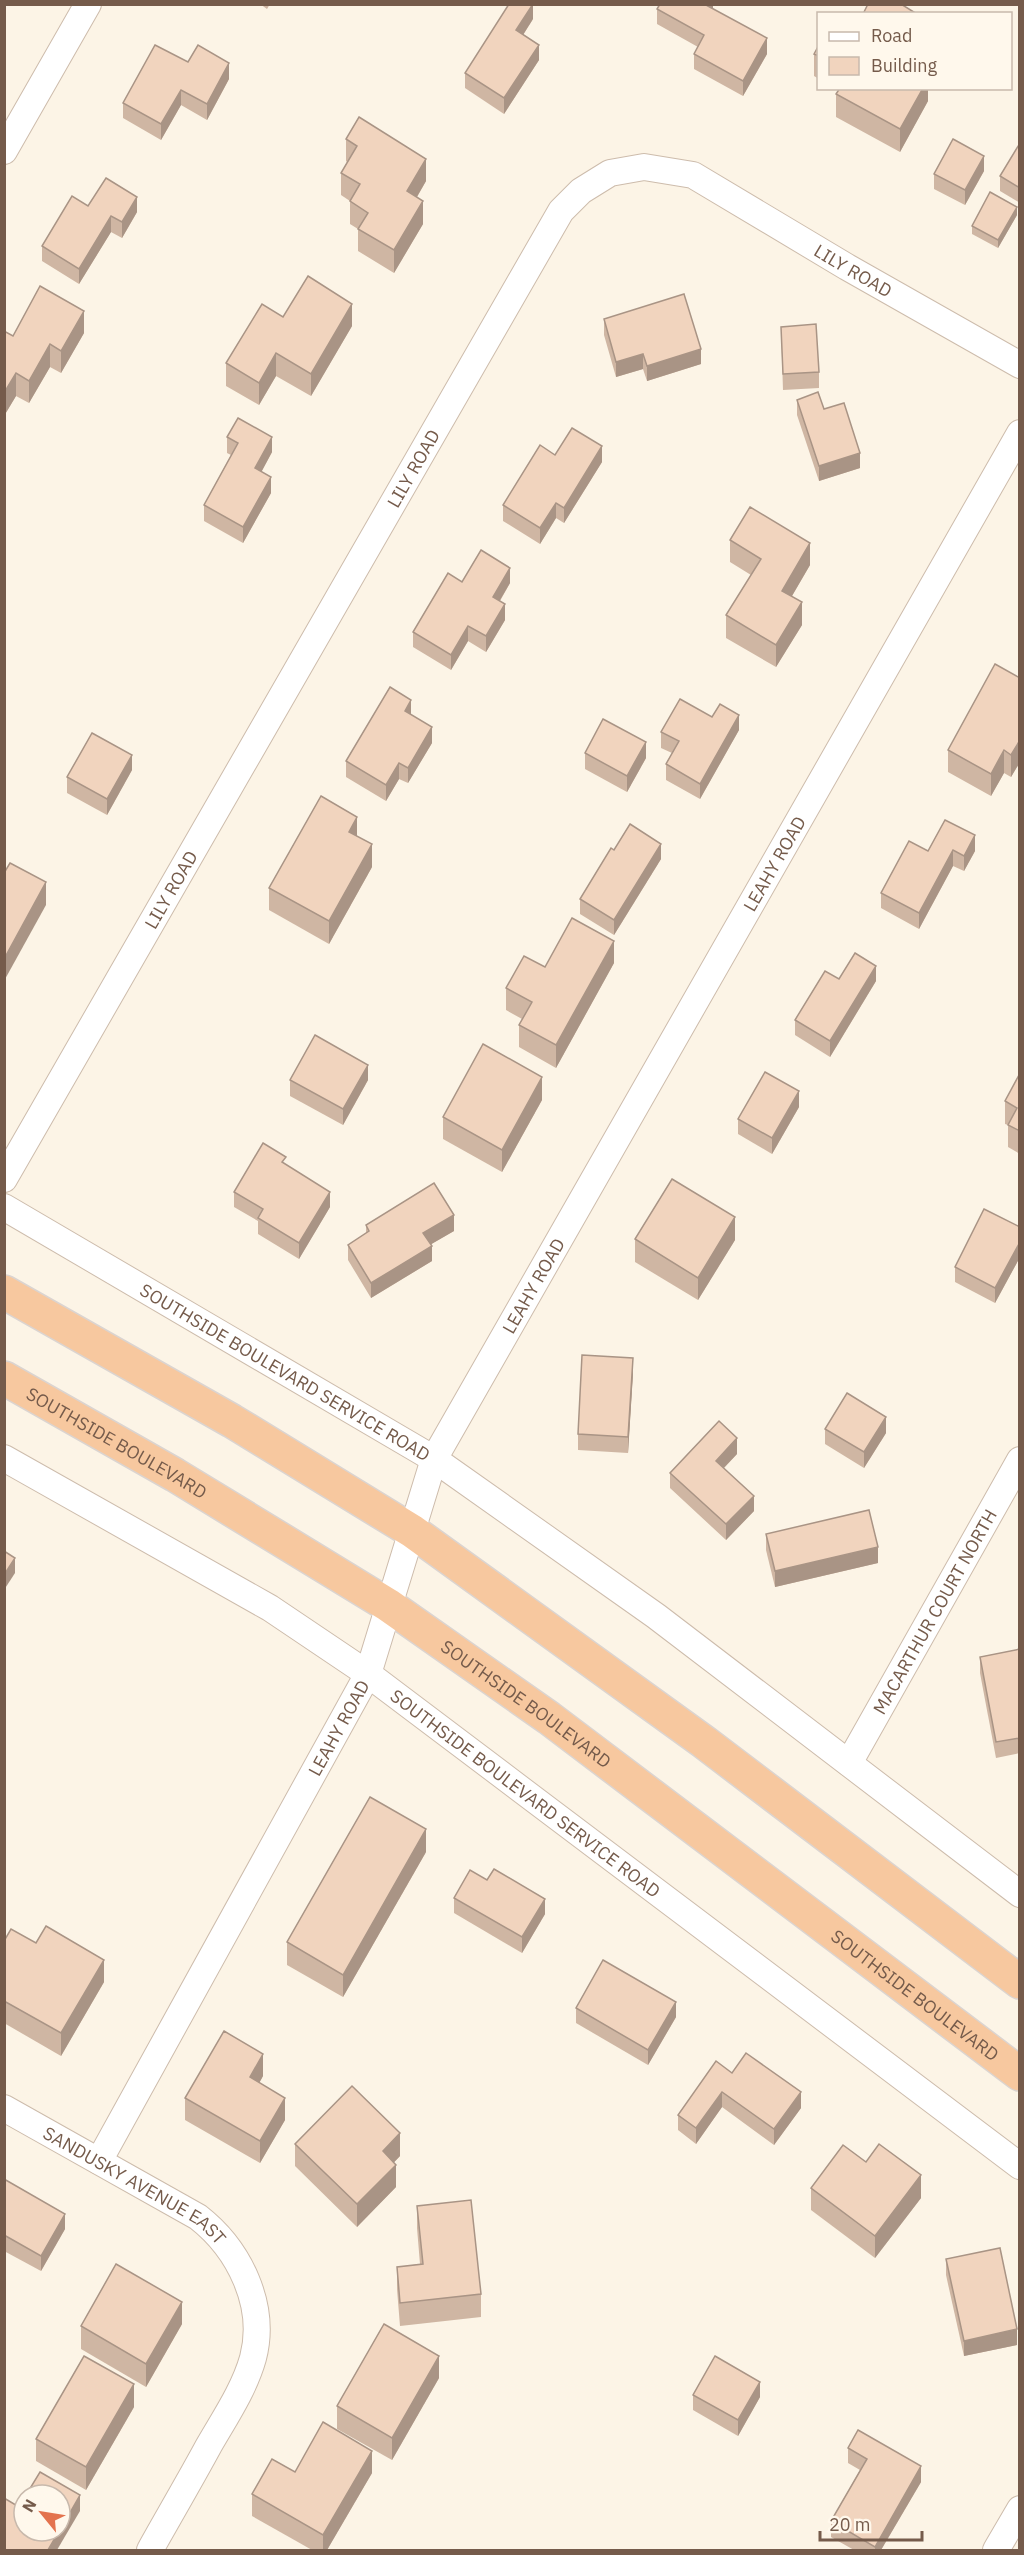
<svg xmlns="http://www.w3.org/2000/svg" width="1024" height="2555" font-family="'IBM Plex Sans',sans-serif">
<rect width="100%" height="100%" fill="#fcf4e6"/>
<g fill="none" stroke-linecap="round" stroke-linejoin="round">
<defs>
<g id="minor">
<path d="M4 151 88 4"/>
<path id="s1" d="M4 1179 561 211 581 191 610 173 644 167 693 175 847 267 1020 365"/>
<path id="s2" d="M4 1207 434 1459 656 1616 1020 1894"/>
<path id="s3" d="M4 1458 270 1608 368 1674 1020 2166"/>
<path id="s4" d="M849 1763 1020 1460"/>
<path id="s5" d="M4 2108 198 2217C239 2249 267 2305 253 2358 244 2390 224 2419 208 2447 189 2482 169 2516 150 2550"/>
<path id="s6" d="M99 2161 368 1674 434 1459 1020 433"/>
<path d="M996 2550 1020 2509"/>
</g>
<g id="trunk">
<path d="M4 1292 232 1421 412 1531 704 1742 1020 1982"/>
<path id="s7" d="M4 1378 175 1475 388 1605 549 1718 1020 2074"/>
</g>
</defs>
<!-- minor casing -->
<use href="#minor" stroke="#cdbcac" stroke-width="28"/>
<!-- trunk casing -->
<use href="#trunk" stroke="#dbd4d0" stroke-width="36"/>
<!-- minor -->
<use href="#minor" stroke="#fff" stroke-width="26"/>
<!-- trunk -->
<use href="#trunk" stroke="#f7c89f" stroke-width="33"/>
</g>
<!-- wall -->
<g fill="#cfb6a3">
<path d="M260 4H270L267 9Z"/>
<path d="M713 4V9L767 54 743 96 694 69V54L698 47 657 24V9Z"/>
<path d="M533 19 523 35 539 60 504 114 465 88V73Z"/>
<path d="M819 45V79L814 76V54Z"/>
<path d="M188 62 229 79 207 120 181 105 161 140 123 118V103Z"/>
<path d="M837 88H928V101L900 152 836 117V94L839 90Z"/>
<path d="M346 139 426 181 417 197 423 224 394 273 358 251V229L350 224V201L341 195V173L347 162 346 161Z"/>
<path d="M1020 143V203L1000 191V176Z"/>
<path d="M984 171 965 205 934 189V174Z"/>
<path d="M88 206 137 212 122 238 111 232 79 284 42 261V246Z"/>
<path d="M1017 215 998 248 972 234V226Z"/>
<path d="M283 317 352 326 311 396 276 376 259 405 226 386V363Z"/>
<path d="M604 319 701 364 647 381 643 369 616 377 604 335Z"/>
<path d="M781 327 819 372V388L783 390Z"/>
<path d="M4 331 13 336 84 333 61 373 50 367 29 403 16 396 4 416Z"/>
<path d="M797 400 824 409 860 468 819 481 797 415Z"/>
<path d="M227 437 272 452 261 472 271 493 243 543 204 521V505L231 455 227 453Z"/>
<path d="M555 455 602 462 564 523 556 518 540 544 503 521V505Z"/>
<path d="M730 540 810 565 792 596 802 625 776 667 726 638V615L751 575 730 562Z"/>
<path d="M462 582 510 583 500 601 505 620 486 652 468 641 451 670 413 647V632Z"/>
<path d="M1020 678V762L1011 777 1004 773 991 796 948 772V750Z"/>
<path d="M411 715 432 743 408 783 399 779 386 801 346 777V761Z"/>
<path d="M712 717 739 730 700 799 666 780V764L672 753 661 748V732Z"/>
<path d="M585 753 646 758 627 792 585 769Z"/>
<path d="M132 770 107 815 67 793V777Z"/>
<path d="M945 820 975 851 964 871 953 866 919 929 881 908V893L928 851Z"/>
<path d="M614 850 661 859 614 935 580 914V899Z"/>
<path d="M372 867 329 944 269 910V888Z"/>
<path d="M614 963 556 1068 519 1047V1025L522 1019 506 1010V988L545 967Z"/>
<path d="M839 979 876 981 830 1057 795 1035V1020Z"/>
<path d="M1019 1075 1020 1154 1008 1147V1125L1005 1124V1101Z"/>
<path d="M290 1080H368L343 1125 290 1096Z"/>
<path d="M542 1100 502 1172 443 1139V1117Z"/>
<path d="M799 1107 772 1154 738 1134V1119Z"/>
<path d="M286 1165 330 1207 299 1259 258 1234V1221L234 1207V1192Z"/>
<path d="M366 1225 454 1231 431 1244 432 1261 371 1298 348 1260V1245L366 1233Z"/>
<path d="M1020 1227V1257L995 1303 955 1282V1267Z"/>
<path d="M635 1239 735 1240 698 1300 635 1262Z"/>
<path d="M633 1373 628 1453 578 1450V1434Z"/>
<path d="M825 1429 886 1433 864 1468 825 1444Z"/>
<path d="M737 1454 724 1468 754 1511 726 1540 670 1488V1473Z"/>
<path d="M766 1534 878 1563 775 1587 766 1550Z"/>
<path d="M1020 1649V1753L996 1758 980 1673V1657Z"/>
<path d="M426 1852 343 1997 287 1965V1942Z"/>
<path d="M454 1898 545 1914 522 1953 454 1913Z"/>
<path d="M4 1941 36 1943 104 1982 61 2056 4 2023Z"/>
<path d="M576 2008 676 2017 648 2065 576 2023Z"/>
<path d="M732 2073 801 2108 774 2145 722 2107 696 2144 678 2130V2115Z"/>
<path d="M263 2076 259 2083 285 2120 260 2163 185 2120V2098Z"/>
<path d="M295 2144 400 2156 394 2162 396 2187 357 2227 295 2166Z"/>
<path d="M866 2162 921 2198 875 2258 811 2210V2188Z"/>
<path d="M4 2179 65 2229 41 2271 4 2251Z"/>
<path d="M417 2206 481 2294V2317L400 2326 397 2289V2267L420 2264 417 2228Z"/>
<path d="M946 2259 1017 2345 964 2356 946 2275Z"/>
<path d="M182 2324 146 2387 81 2349V2326Z"/>
<path d="M439 2378 392 2460 337 2429V2406Z"/>
<path d="M693 2395 760 2397 738 2436 693 2410Z"/>
<path d="M134 2407 86 2490 36 2461V2439Z"/>
<path d="M848 2448 921 2482 881 2550H854L831 2537V2521L860 2470 848 2463Z"/>
<path d="M295 2472 372 2473 327 2550H312L252 2516V2494Z"/>
</g>
<!-- shaded-wall -->
<g fill="#a99485">
<path d="M533 4V19L516 46V30Z"/>
<path d="M707 4H713V9L706 21Z"/>
<path d="M767 38V54L743 96V81Z"/>
<path d="M539 45V60L504 114V98Z"/>
<path d="M229 63V79L207 120V104Z"/>
<path d="M923 88H928V101L900 152V129Z"/>
<path d="M181 90V105L161 140V124Z"/>
<path d="M984 156V171L965 205V190Z"/>
<path d="M426 159V181L407 214V191Z"/>
<path d="M137 197V212L122 238V222Z"/>
<path d="M423 201V224L394 273V250Z"/>
<path d="M1017 207V215L998 248V240Z"/>
<path d="M111 216V232L79 284V269Z"/>
<path d="M352 304V326L311 396V374Z"/>
<path d="M84 311V333L61 373V351Z"/>
<path d="M50 344V367L29 403V381Z"/>
<path d="M701 349V364L647 381V366Z"/>
<path d="M276 353V376L259 405V383Z"/>
<path d="M643 354V369L616 377V362Z"/>
<path d="M16 373V396L4 416V393Z"/>
<path d="M272 437V452L255 484V468Z"/>
<path d="M602 446V462L564 523V508Z"/>
<path d="M860 453V468L819 481V466Z"/>
<path d="M271 477V493L243 543V527Z"/>
<path d="M556 503V518L540 544V528Z"/>
<path d="M810 543V565L782 613V591Z"/>
<path d="M510 568V583L493 612V597Z"/>
<path d="M802 602V625L776 667V645Z"/>
<path d="M505 604V620L486 652V636Z"/>
<path d="M468 626V641L451 670V655Z"/>
<path d="M411 700V715L405 711Z"/>
<path d="M739 715V730L700 799V784Z"/>
<path d="M432 727V743L408 783V768Z"/>
<path d="M1020 740V762L1011 777V755Z"/>
<path d="M646 742V758L627 792V776Z"/>
<path d="M1004 750V773L991 796V774Z"/>
<path d="M132 755V770L107 815V799Z"/>
<path d="M399 763V779L386 801V785Z"/>
<path d="M357 817V839L349 832Z"/>
<path d="M975 835V851L964 871V856Z"/>
<path d="M372 844V867L329 944V921Z"/>
<path d="M661 844V859L614 935V920Z"/>
<path d="M953 850V866L919 929V913Z"/>
<path d="M46 882V905L4 981V959Z"/>
<path d="M614 941V963L556 1068V1045Z"/>
<path d="M876 966V981L830 1057V1041Z"/>
<path d="M368 1065V1080L343 1125V1109Z"/>
<path d="M542 1077V1100L502 1172V1150Z"/>
<path d="M799 1091V1107L772 1154V1138Z"/>
<path d="M330 1192V1207L299 1259V1243Z"/>
<path d="M454 1215V1231L423 1249V1233Z"/>
<path d="M735 1217V1240L698 1300V1278Z"/>
<path d="M1020 1242V1257L995 1303V1288Z"/>
<path d="M432 1246V1261L371 1298V1283Z"/>
<path d="M633 1358V1373L628 1453V1437Z"/>
<path d="M886 1417V1433L864 1468V1452Z"/>
<path d="M737 1438V1454L716 1476V1461Z"/>
<path d="M754 1496V1511L726 1540V1524Z"/>
<path d="M878 1547V1563L775 1587V1571Z"/>
<path d="M15 1558V1573L4 1590V1575Z"/>
<path d="M426 1829V1852L343 1997V1975Z"/>
<path d="M545 1899V1914L522 1953V1937Z"/>
<path d="M104 1960V1982L61 2056V2033Z"/>
<path d="M676 2002V2017L648 2065V2050Z"/>
<path d="M263 2054V2076L250 2100V2077Z"/>
<path d="M722 2092V2107L696 2144V2128Z"/>
<path d="M801 2092V2108L774 2145V2129Z"/>
<path d="M285 2098V2120L260 2163V2141Z"/>
<path d="M400 2133V2156L383 2174V2151Z"/>
<path d="M396 2165V2187L357 2227V2204Z"/>
<path d="M921 2175V2198L875 2258V2236Z"/>
<path d="M65 2214V2229L41 2271V2256Z"/>
<path d="M182 2302V2324L146 2387V2364Z"/>
<path d="M1017 2329V2345L964 2356V2341Z"/>
<path d="M439 2356V2378L392 2460V2438Z"/>
<path d="M760 2382V2397L738 2436V2420Z"/>
<path d="M134 2384V2407L86 2490V2467Z"/>
<path d="M372 2451V2473L327 2550H323V2535Z"/>
<path d="M921 2466V2482L881 2550H875V2547Z"/>
<path d="M80 2495V2511L57 2550H48Z"/>
</g>
<!-- building -->
<g fill="#f1d4be" stroke="#a99485" stroke-width="1.5">
<path d="M509 4H533L516 30 539 45 504 98 465 73Z"/>
<path d="M660 4H707L706 5 767 38 743 81 694 54 704 35 657 9Z"/>
<path d="M868 4H901L917 14H863Z"/>
<path d="M155 45 188 62 198 45 229 63 207 104 181 90 161 124 123 103Z"/>
<path d="M819 45V56L814 54Z"/>
<path d="M840 88H923L900 129 836 94Z"/>
<path d="M359 117 426 159 407 191 423 201 394 250 358 229 368 213 350 201 360 184 341 173 357 146 346 139Z"/>
<path d="M953 139 984 156 965 190 934 174Z"/>
<path d="M1020 143V188L1000 176Z"/>
<path d="M106 178 137 197 122 222 111 216 79 269 42 246 72 196 88 206Z"/>
<path d="M990 192 1017 207 998 240 972 226Z"/>
<path d="M308 276 352 304 311 374 276 353 259 383 226 363 262 304 283 317Z"/>
<path d="M40 286 84 311 61 351 50 344 29 381 16 373 4 393V331L13 336Z"/>
<path d="M684 294 701 349 647 366 643 354 616 362 604 319Z"/>
<path d="M816 324 819 372 783 374 781 327Z"/>
<path d="M818 392 824 409 844 403 860 453 819 466 797 400Z"/>
<path d="M238 418 272 437 255 468 271 477 243 527 204 505 238 443 227 437Z"/>
<path d="M572 428 602 446 564 508 556 503 540 528 503 505 540 445 555 455Z"/>
<path d="M750 507 810 543 782 591 802 602 776 645 726 615 761 559 730 540Z"/>
<path d="M481 550 510 568 493 597 505 604 486 636 468 626 451 655 413 632 448 573 462 582Z"/>
<path d="M995 664 1020 678V740L1011 755 1004 750 991 774 948 750Z"/>
<path d="M390 687 411 700 405 711 432 727 408 768 399 763 386 785 346 761Z"/>
<path d="M680 699 712 717 720 704 739 715 700 784 666 764 679 741 661 732Z"/>
<path d="M603 719 646 742 627 776 585 753Z"/>
<path d="M92 733 132 755 107 799 67 777Z"/>
<path d="M321 796 357 817 349 832 372 844 329 921 269 888Z"/>
<path d="M945 820 975 835 964 856 953 850 919 913 881 893 909 841 928 851Z"/>
<path d="M630 824 661 844 614 920 580 899 611 848 614 850Z"/>
<path d="M10 863 46 882 4 959V873Z"/>
<path d="M572 918 614 941 556 1045 519 1025 532 1002 506 988 524 956 545 967Z"/>
<path d="M855 953 876 966 830 1041 795 1020 825 971 839 979Z"/>
<path d="M315 1035 368 1065 343 1109 290 1080Z"/>
<path d="M483 1044 542 1077 502 1150 443 1117Z"/>
<path d="M765 1072 799 1091 772 1138 738 1119Z"/>
<path d="M1019 1075H1020V1131L1008 1125 1017 1108 1005 1101Z"/>
<path d="M263 1143 286 1157 282 1162 330 1192 299 1243 258 1218 263 1209 234 1192Z"/>
<path d="M672 1179 735 1217 698 1278 635 1239Z"/>
<path d="M434 1183 454 1215 423 1233 432 1246 371 1283 348 1245 369 1231 366 1225Z"/>
<path d="M984 1209 1020 1227V1242L995 1288 955 1267Z"/>
<path d="M582 1355 633 1358 628 1437 578 1434Z"/>
<path d="M847 1393 886 1417 864 1452 825 1429Z"/>
<path d="M719 1421 737 1438 716 1461 754 1496 726 1524 670 1473Z"/>
<path d="M869 1510 878 1547 775 1571 766 1534Z"/>
<path d="M4 1551 15 1558 4 1575Z"/>
<path d="M1020 1649V1738L996 1742 980 1657Z"/>
<path d="M370 1797 426 1829 343 1975 287 1942Z"/>
<path d="M494 1869 545 1899 522 1937 454 1898 470 1870 487 1880Z"/>
<path d="M46 1926 104 1960 61 2033 4 2001V1941L11 1929 36 1943Z"/>
<path d="M603 1960 676 2002 648 2050 576 2008Z"/>
<path d="M224 2031 263 2054 250 2077 285 2098 260 2141 185 2098Z"/>
<path d="M746 2053 801 2092 774 2129 722 2092 696 2128 678 2115 716 2061 732 2073Z"/>
<path d="M352 2086 400 2133 383 2151 396 2165 357 2204 295 2144Z"/>
<path d="M879 2144 921 2175 875 2236 811 2188 843 2145 866 2162Z"/>
<path d="M4 2179 65 2214 41 2256 4 2235Z"/>
<path d="M471 2200 481 2294 400 2303 397 2267 423 2264 417 2206Z"/>
<path d="M1000 2248 1017 2329 964 2341 946 2259Z"/>
<path d="M116 2264 182 2302 146 2364 81 2326Z"/>
<path d="M384 2324 439 2356 392 2438 337 2406Z"/>
<path d="M84 2356 134 2384 86 2467 36 2439Z"/>
<path d="M715 2356 760 2382 738 2420 693 2395Z"/>
<path d="M323 2422 372 2451 323 2535 252 2494 272 2459 295 2472Z"/>
<path d="M858 2430 921 2466 875 2547 831 2521 867 2459 848 2448Z"/>
<path d="M40 2472 80 2495 60 2530V2495H26Z"/>
<path d="M4 2498 19 2507 24 2499V2531H59L48 2550H4Z"/>
</g>
<g text-anchor="middle" dominant-baseline="central" stroke-width="5" stroke-linejoin="round" paint-order="stroke">
<!-- street labels -->
<g font-size="18" fill="#755b4b" stroke="#fff8ec">
<text stroke="none"><textPath href="#s1" startOffset="1450">LILY ROAD</textPath></text>
<text stroke="none"><textPath href="#s1" startOffset="820">LILY ROAD</textPath></text>
<text stroke="none"><textPath href="#s6" startOffset="1467">LEAHY ROAD</textPath></text>
<text stroke="none"><textPath href="#s1" startOffset="334">LILY ROAD</textPath></text>
<text stroke="none"><textPath href="#s6" startOffset="981">LEAHY ROAD</textPath></text>
<text stroke="none"><textPath href="#s2" startOffset="326">SOUTHSIDE BOULEVARD SERVICE ROAD</textPath></text>
<text stroke="none"><textPath href="#s7" startOffset="130">SOUTHSIDE BOULEVARD</textPath></text>
<text stroke="none"><textPath href="#s4" startOffset="174">MACARTHUR COURT NORTH</textPath></text>
<text stroke="none"><textPath href="#s7" startOffset="616">SOUTHSIDE BOULEVARD</textPath></text>
<text stroke="none"><textPath href="#s6" startOffset="495">LEAHY ROAD</textPath></text>
<text stroke="none"><textPath href="#s3" startOffset="621">SOUTHSIDE BOULEVARD SERVICE ROAD</textPath></text>
<text stroke="none"><textPath href="#s7" startOffset="1102">SOUTHSIDE BOULEVARD</textPath></text>
<text stroke="none"><textPath href="#s5" startOffset="152">SANDUSKY AVENUE EAST</textPath></text>
</g>
</g>
<!-- border -->
<rect width="1024" height="2555" fill="none" stroke="#755b4b" stroke-width="12"/>
<!-- legend -->
<rect x="817" y="12" width="195" height="78" fill="#fff8ec" stroke="#c8b9ac" stroke-width="1.5"/>
<rect x="829" y="32" width="30" height="9" fill="#ffffff" stroke="#c8b9ac" stroke-width="1.5"/>
<text x="871" y="42" font-size="18" fill="#755b4b">Road</text>
<rect x="829" y="57" width="30" height="18" fill="#f1d4be" stroke="#c8b9ac" stroke-width="1.5"/>
<text x="871" y="72" font-size="18" fill="#755b4b">Building</text>
<!-- north arrow -->
<g transform="translate(42 2513) rotate(300)"><circle r="28" fill="#fff8ec" stroke="#c8b9ac" stroke-width="1.5"/>
<path d="M0-4.5L10 22L0 15L-10 22Z" fill="#e3734e"/>
<text y="-9" font-size="16" font-weight="bold" text-anchor="middle" fill="#755b4b">N</text>
</g>
<!-- scale -->
<path d="M820 2531v9h102v-9" fill="none" stroke="#755b4b" stroke-width="3"/>
<text x="829" y="2531" font-size="18" fill="#755b4b" stroke="#fff8ec" stroke-width="4.5" paint-order="stroke">20 m</text>
</svg>
